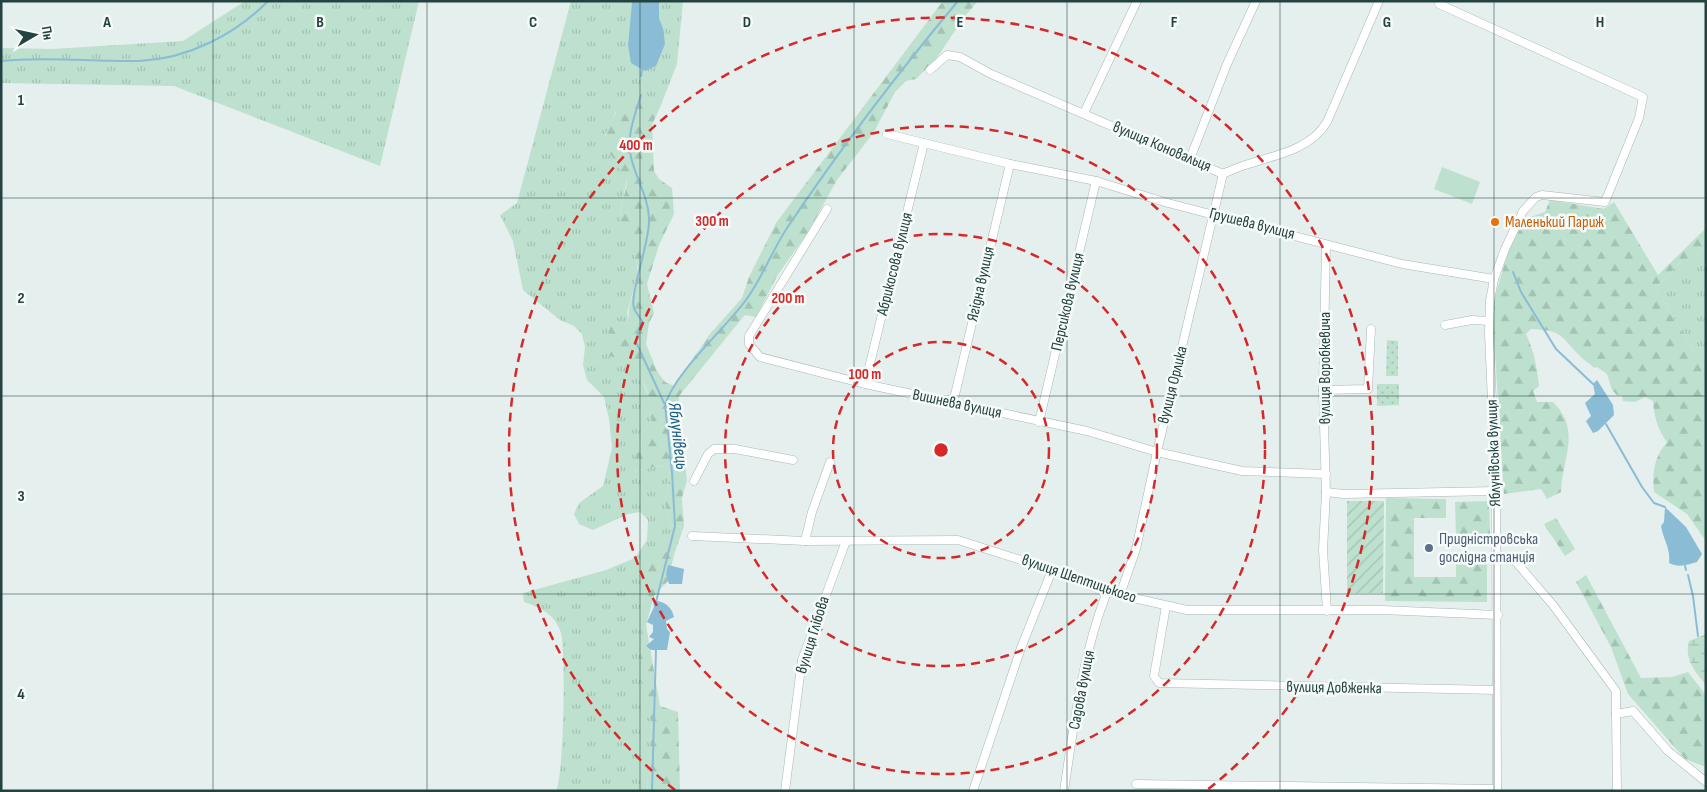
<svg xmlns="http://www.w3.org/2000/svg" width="1707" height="792" font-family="'Sofia Sans Condensed',sans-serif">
<defs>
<pattern id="grass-tufts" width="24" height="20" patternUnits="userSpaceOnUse" patternTransform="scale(1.25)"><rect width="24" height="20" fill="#bde1ce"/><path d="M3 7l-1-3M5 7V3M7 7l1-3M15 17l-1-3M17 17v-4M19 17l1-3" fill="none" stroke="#a2c2b2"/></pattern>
<pattern id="forest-firs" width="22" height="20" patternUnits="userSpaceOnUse" patternTransform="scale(1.25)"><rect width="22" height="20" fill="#bde1ce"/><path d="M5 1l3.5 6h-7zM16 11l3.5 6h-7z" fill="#a2c2b2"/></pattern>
<pattern id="wetland-marsh" width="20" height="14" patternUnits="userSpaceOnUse" patternTransform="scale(1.25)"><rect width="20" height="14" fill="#bde1ce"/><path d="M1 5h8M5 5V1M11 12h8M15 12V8" fill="none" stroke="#a2c2b2"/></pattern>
<pattern id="park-dots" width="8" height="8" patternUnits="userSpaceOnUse" patternTransform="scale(1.25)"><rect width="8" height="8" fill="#bde1ce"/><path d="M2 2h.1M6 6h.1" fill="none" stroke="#a2c2b2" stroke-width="1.8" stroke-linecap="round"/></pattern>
<pattern id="garden-furrows" width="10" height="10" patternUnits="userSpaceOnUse" patternTransform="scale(1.25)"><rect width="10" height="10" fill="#bde1ce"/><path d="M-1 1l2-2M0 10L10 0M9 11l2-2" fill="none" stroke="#a2c2b2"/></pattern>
</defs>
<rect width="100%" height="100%" fill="#e5efed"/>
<!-- grass -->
<g fill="url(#grass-tufts)">
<path d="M245 1H419L380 166 174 86 1 83V48L52 49 183 41Z"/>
<path d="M571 1H632L628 45 663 28 659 18V1H683L677 64 661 105 657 97 615 113 605 135 618 165 627 178 620 214 622 228 636 257 638 274 627 313 629 323 624 360H634C643 380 651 399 652 421L643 429 641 450 634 471 666 465 670 477 665 500 671 527 684 526 674 555 658 547 646 568V584L642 611 652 720 647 791H556C564 775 566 652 561 633 556 615 540 607 524 602L523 593 606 570 635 558 647 540 648 520 640 512 628 514 593 530 579 524 574 514 579 503 603 486 612 448 609 419 604 397 587 380 583 365 585 347 582 334 574 326 560 320 523 290 513 241 500 215 517 203Z"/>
<path d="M1706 246V371L1655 288 1683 260 1691 259Z"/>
</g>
<!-- forest -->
<g fill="url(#forest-firs)">
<path d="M943 1H978L965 16 936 59 916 79 906 81 895 92 874 132 837 180 808 232 777 276 756 317 745 315 739 322 679 396 678 409 687 480 682 498 684 526 671 527 665 500 670 477 666 465 633 471 634 455 641 450 643 429 652 421 647 390 634 360H624L610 356V326L629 323C626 306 636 291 638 274 639 255 626 244 621 227 617 210 627 194 627 178 601 143 597 137 625 101L658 97 661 105 652 125 654 171 659 179 672 188 674 214 659 245 647 284 654 313 649 323 646 344 657 371 665 382 674 386 710 334 742 298 749 277 776 223Z"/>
<path d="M1550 200 1604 209 1614 202 1658 275 1706 228V246L1691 259 1683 260 1655 288 1706 371V541L1687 514 1654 492C1652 472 1654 458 1667 442 1658 430 1654 417 1653 401L1645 397 1635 402 1623 401 1622 396 1617 395 1612 390 1607 374 1597 367 1594 368C1590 363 1584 361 1580 356 1560 336 1563 330 1531 329L1526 334C1534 351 1537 367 1539 386L1533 391 1537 402H1553C1582 431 1562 458 1561 492L1547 499 1541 489 1504 494 1492 307 1508 252 1525 219 1545 212Z"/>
<path d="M1386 498 1446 499V518H1414V577H1456V552L1487 553V602L1385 601Z"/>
<path d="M1489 501 1490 537 1456 538 1455 502Z"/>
<path d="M1556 518 1575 549 1565 556 1544 524Z"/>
<path d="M658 546 674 555 668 581 654 596 646 625 660 706 678 712 680 791H647L652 720 646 716 640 673 642 611 646 584V568Z"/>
<path d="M1586 575 1641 678 1672 677 1688 672 1706 695V767L1685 759 1628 694 1611 647 1576 582Z"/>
</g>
<!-- wetland -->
<path fill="url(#wetland-marsh)" d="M1706 634V685C1695 672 1684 659 1689 641Z"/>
<!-- park -->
<g fill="url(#park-dots)">
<path d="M1387 340 1398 341V376H1386Z"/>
<path d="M1377 384H1399V405L1377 406Z"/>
</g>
<!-- garden -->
<path fill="url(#garden-furrows)" d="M1347 501H1384L1383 593H1347Z"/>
<!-- pitch -->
<path fill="#bde1ce" d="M1442 167 1480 182 1472 204 1434 189Z"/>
<!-- water -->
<g fill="#8bbcd6">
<path d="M632 1H659V18L663 28 665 44 656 66 645 71 631 63 628 45Z"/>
<path d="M1597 380 1613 405 1614 415 1598 431 1593 433 1586 421 1591 416 1585 403 1595 394 1593 384Z"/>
<path d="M1665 507 1686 527 1702 554 1697 562C1687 565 1679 568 1669 563 1671 549 1663 539 1661 526L1664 522Z"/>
<path d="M668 565 684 569 682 584H669L666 574Z"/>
<path d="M653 600C664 602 671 605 674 617L666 621 667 629 670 632 667 650H651L646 646 654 639 649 637 653 632V625L647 622 654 607Z"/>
</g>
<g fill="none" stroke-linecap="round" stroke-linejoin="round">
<!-- stream -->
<g stroke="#8bbcd6" stroke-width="2">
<path d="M1 61C47 56 93 62 139 61 187 59 235 35 268 1"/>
<path d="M641 76 642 69"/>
<path d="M641 95C636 112 627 134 630 152 633 174 648 194 649 218 651 240 629 294 634 308 635 312 640 317 642 321L636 342 665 405 672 472 675 526 656 602"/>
<path d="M1513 272 1521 292 1556 349 1593 384"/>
<path d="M665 405C675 372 724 330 746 300 762 278 772 251 787 228 840 149 897 74 958 1"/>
<path d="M1606 424 1642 487 1654 503 1665 507"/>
<path d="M1685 566 1686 570"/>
<path d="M1688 575 1693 596 1698 636"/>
<path d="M652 791 656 649"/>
</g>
<defs>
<g id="minor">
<path d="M1439 4 1643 97 1639 118 1605 202 1542 195 1536 197 1523 211 1505 249 1494 279 1490 301 1489 334 1496 491 1497 791"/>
<path d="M930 70 947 55 960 57 991 74 1223 174"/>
<path d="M1084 113 1137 1"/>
<path d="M887 134 1010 164 1096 181 1168 203 1402 264 1494 279"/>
<path d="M1190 159 1227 64 1256 1"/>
<path d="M1223 174C1257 156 1306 157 1327 122L1379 1"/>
<path d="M827 209 749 336V344L760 357 865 384 1087 431 1157 452 1242 471 1326 474"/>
<path d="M1326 245 1323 390 1326 492 1323 550 1327 611"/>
<path d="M1445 325 1472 320 1489 321"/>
<path d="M865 384 924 143"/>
<path d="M1323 390 1368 389 1371 329"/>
<path d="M953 403 1010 164"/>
<path d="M1039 422 1096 181"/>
<path d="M694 481 708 454 714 449H735L793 460"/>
<path d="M1326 492 1344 494 1496 491"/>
<path d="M692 536 805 541 958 540 1052 570 1107 592 1187 610H1382L1498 615"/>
<path d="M805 541 812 512 830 462"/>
<path d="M1497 555 1515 561 1553 605 1616 691V714"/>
<path d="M1120 595 1136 549 1157 452 1223 174"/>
<path d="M1166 606 1154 676 1159 683 1496 690"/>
<path d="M1136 784 1497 789"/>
<path d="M785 791 802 660 846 541"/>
<path d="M973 791 1021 648 1052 570"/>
<path d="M1064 791C1074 725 1082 655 1107 592"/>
<path d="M1617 791 1616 714 1633 711 1668 751 1706 782"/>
</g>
</defs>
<!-- minor casing -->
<use href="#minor" stroke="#a7b8b6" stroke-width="9"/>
<!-- minor -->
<use href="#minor" stroke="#fff" stroke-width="8"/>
</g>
<!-- grid -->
<path fill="none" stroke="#234340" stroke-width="1" stroke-opacity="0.55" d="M213 1V791M427 1V791M640 1V791M854 1V791M1067 1V791M1280 1V791M1494 1V791M1 198H1706M1 396H1706M1 594H1706"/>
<!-- distance rings -->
<g fill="none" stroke="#d62828" stroke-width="2.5" stroke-dasharray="9 6">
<circle cx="941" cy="450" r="108"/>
<circle cx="941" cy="450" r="216"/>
<circle cx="941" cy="450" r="324"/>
<path d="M675 790A432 432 0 1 1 1207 790"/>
</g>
<!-- markers -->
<circle fill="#e8710a" stroke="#f6fbf9" stroke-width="2" cx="1495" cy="222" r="5"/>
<circle fill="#5c6f8a" stroke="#f6fbf9" stroke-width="2" cx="1429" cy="548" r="5"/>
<g text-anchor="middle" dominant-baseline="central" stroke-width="5" stroke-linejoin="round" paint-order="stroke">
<!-- street labels -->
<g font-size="16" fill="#234340" stroke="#f6fbf9">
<text transform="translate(1162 147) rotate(23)">вулиця Коновальця</text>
<text transform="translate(1252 224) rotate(14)">Грушева вулиця</text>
<text transform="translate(895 264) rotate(-76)">Абрикосова вулиця</text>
<text transform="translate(981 284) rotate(-77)">Ягідна вулиця</text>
<text transform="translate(1068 302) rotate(-77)">Персикова вулиця</text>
<text transform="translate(1325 368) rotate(-90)">вулиця Воробкевича</text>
<text transform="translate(1173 385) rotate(-76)">вулиця Орлика</text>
<text transform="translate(957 404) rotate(12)">Вишнева вулиця</text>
<text transform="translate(1494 453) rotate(-92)">Яблунівська вулиця</text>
<text transform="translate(1079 579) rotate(19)">вулиця Шептицького</text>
<text transform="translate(813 635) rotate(-73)">вулиця Глібова</text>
<text transform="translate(1334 688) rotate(1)">вулиця Довженка</text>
<text transform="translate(1082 690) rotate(-79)">Садова вулиця</text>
</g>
<!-- food labels -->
<g font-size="16" fill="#c56008" stroke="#f6fbf9" text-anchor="start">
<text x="1505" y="222">Маленький Париж</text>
</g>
<!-- service labels -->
<g font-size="16" fill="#4e5e75" stroke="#f6fbf9" text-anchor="start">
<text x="1439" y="539">Придністровська<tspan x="1439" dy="18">дослідна станція</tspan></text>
</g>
<!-- water labels -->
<g font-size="18" font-style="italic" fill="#185d83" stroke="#f6fbf9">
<text transform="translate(678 436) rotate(83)">Яблунівець</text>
</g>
</g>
<g font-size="16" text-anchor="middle" font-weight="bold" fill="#234340" stroke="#f6fbf9" stroke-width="5" stroke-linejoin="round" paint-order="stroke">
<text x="107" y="27">A</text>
<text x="320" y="27">B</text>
<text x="533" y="27">C</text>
<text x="747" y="27">D</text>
<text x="960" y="27">E</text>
<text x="1174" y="27">F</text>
<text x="1387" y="27">G</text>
<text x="1600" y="27">H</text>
<text x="21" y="105">1</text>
<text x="21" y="303">2</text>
<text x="21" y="501">3</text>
<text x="21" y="699">4</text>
</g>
<circle cx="941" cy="450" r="8" fill="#d62828" stroke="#f6fbf9" stroke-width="2.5"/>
<g font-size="15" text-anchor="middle" font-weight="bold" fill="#d62828" stroke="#f6fbf9" stroke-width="5" stroke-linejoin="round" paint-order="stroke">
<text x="636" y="150">400 m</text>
<text x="712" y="226">300 m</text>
<text x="788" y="303">200 m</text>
<text x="865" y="379">100 m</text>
</g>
<!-- border -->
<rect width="1707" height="792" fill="none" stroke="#234340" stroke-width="5"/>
<!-- north arrow -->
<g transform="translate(35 35) rotate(81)" stroke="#f6fbf9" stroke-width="4" paint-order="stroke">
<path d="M0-4L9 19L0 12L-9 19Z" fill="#234340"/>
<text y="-8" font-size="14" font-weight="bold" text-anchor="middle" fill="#234340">Пн</text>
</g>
</svg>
